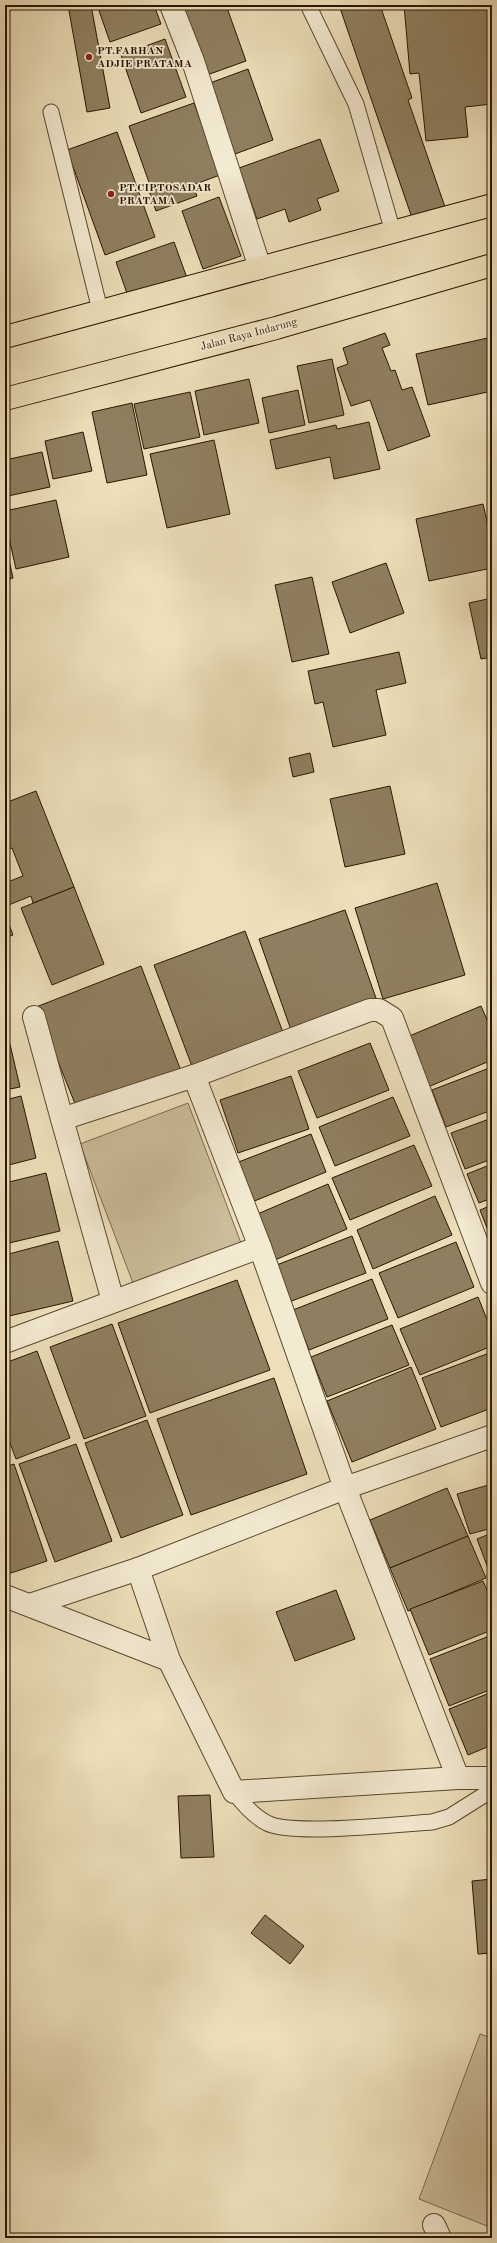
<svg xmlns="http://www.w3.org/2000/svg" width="497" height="2243" font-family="'Old Standard TT',serif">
<rect width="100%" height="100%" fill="#ecdfb9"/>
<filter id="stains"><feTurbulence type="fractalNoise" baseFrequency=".005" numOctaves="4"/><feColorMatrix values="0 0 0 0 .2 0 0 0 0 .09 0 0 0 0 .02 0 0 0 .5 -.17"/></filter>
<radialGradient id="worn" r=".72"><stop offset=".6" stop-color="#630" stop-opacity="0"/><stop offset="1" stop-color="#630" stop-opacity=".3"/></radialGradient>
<!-- grass -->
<g fill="#cbbd9a" stroke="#7a6a4d">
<path d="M188 1103 241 1243 133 1283 80 1144Z"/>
<path d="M480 2034 492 2038V2228L419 2199Z"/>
</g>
<!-- building -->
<g fill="#8f7f60" stroke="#2a1600">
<path d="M68 5H91L110 108 87 112Z"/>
<path d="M97 5H154L161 24 110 42Z"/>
<path d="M185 5H226L246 61 207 75 182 6Z"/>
<path d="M339 5H380L412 98 408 100 445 207 412 218Z"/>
<path d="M404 5H492V104L465 107 468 137 426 141 419 73 410 74Z"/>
<path d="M165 39 186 97 141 113 121 55Z"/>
<path d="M248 69 273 140 235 154 210 83Z"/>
<path d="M194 103 220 175 193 185 197 196 156 211 148 188H151L129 126Z"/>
<path d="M117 132 155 237 105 255 67 150Z"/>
<path d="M320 139 339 191 317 199 321 210 289 222 285 209 257 219 239 168Z"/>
<path d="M219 197 241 256 203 269 182 211Z"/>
<path d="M174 242 187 278 129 299 116 262Z"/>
<path d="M385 333 390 345 382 348 391 371 395 370 402 390 412 387 430 436 388 451 370 400 351 406 337 368 348 364 343 348Z"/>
<path d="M492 337V391L428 405 416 354Z"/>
<path d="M332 359 344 415 309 423 297 366Z"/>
<path d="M249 379 259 423 204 435 195 391Z"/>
<path d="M298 390 305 425 269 433 262 398Z"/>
<path d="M190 392 200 437 144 449 134 404Z"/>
<path d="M132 403 147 475 107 483 92 412Z"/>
<path d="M369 422 380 469 334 479 330 457 276 469 270 440 336 425 337 429Z"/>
<path d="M83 432 92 471 53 479 45 441Z"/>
<path d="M214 440 230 514 167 528 150 454Z"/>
<path d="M42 452 50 487 8 496 5 482V460Z"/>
<path d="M56 500 69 557 16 569 5 520V511Z"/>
<path d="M483 504 492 543V568L429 581 416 519Z"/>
<path d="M5 542 13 578 5 580Z"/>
<path d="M386 563 404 613 350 633 332 582Z"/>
<path d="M312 577 329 654 292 662 275 585Z"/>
<path d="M492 598V657L481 659 469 603Z"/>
<path d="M399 652 406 683 376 690 386 735 333 747 323 702 315 704 308 671Z"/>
<path d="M310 753 314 772 293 777 289 758Z"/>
<path d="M390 786 405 854 345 867 330 799Z"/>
<path d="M36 791 74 887 33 903 31 896 6 906 5 883 23 876 12 848 5 851V803Z"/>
<path d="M437 883 465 975 383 999 355 908Z"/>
<path d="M74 887 104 964 52 985 21 908Z"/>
<path d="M345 910 377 1001 291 1030 259 939Z"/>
<path d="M5 914 13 935 5 938Z"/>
<path d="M245 931 284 1035 193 1069 154 965Z"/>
<path d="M141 966 181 1071 78 1111 36 1007Z"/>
<path d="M481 1006 492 1031V1060L428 1087 407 1037Z"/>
<path d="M5 1023 20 1087 5 1090Z"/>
<path d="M370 1043 389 1090 317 1118 298 1071Z"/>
<path d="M492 1067V1110L446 1127 432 1090Z"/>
<path d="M291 1076 309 1129 238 1153 220 1100Z"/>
<path d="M21 1096 36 1158 5 1166V1100Z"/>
<path d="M393 1097 410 1136 335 1166 319 1127Z"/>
<path d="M492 1118V1159L465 1169 451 1133Z"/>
<path d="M311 1134 326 1172 252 1202 236 1163Z"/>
<path d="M414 1145 432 1186 350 1220 332 1178Z"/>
<path d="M492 1164V1198L479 1203 467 1174Z"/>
<path d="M46 1173 60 1231 5 1244V1183Z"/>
<path d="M328 1184 347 1229 275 1260 255 1215Z"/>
<path d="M435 1196 452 1235 373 1269 357 1230Z"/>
<path d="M492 1205V1241L480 1210Z"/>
<path d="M352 1236 366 1273 289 1302 274 1266Z"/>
<path d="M58 1241 73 1301 5 1317V1255Z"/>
<path d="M456 1242 474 1287 398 1318 379 1273Z"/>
<path d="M372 1279 388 1319 309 1350 293 1310Z"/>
<path d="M237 1280 270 1370 150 1413 118 1323Z"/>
<path d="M478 1297 492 1332V1346L420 1375 400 1329Z"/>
<path d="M112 1324 146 1416 84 1439 50 1347Z"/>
<path d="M392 1325 409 1365 327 1397 311 1357Z"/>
<path d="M37 1351 70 1438 16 1459 5 1430V1363Z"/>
<path d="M492 1352V1408L441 1427 422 1378Z"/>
<path d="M411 1367 436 1429 352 1462 327 1401Z"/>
<path d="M274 1378 307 1474 191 1515 157 1419Z"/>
<path d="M147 1420 183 1515 121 1538 85 1443Z"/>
<path d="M76 1444 112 1541 55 1562 19 1464Z"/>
<path d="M14 1464 47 1561 5 1575V1467Z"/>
<path d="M492 1484V1528L470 1534 457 1494Z"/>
<path d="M447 1488 468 1536 390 1568 370 1520Z"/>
<path d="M492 1533V1570L489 1571 477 1539Z"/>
<path d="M468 1536 486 1578 408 1611 390 1568Z"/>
<path d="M492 1573V1589L487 1575Z"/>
<path d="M483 1581 492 1601V1630L429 1655 410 1609Z"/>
<path d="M336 1590 355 1639 295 1661 276 1612Z"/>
<path d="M492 1635V1689L449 1706 430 1659Z"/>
<path d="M492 1692V1745L468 1755 449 1709Z"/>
<path d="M210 1795 214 1857 181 1858 178 1796Z"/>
<path d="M492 1879V1953L478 1954 472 1881Z"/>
<path d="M265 1915 304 1946 290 1964 251 1933Z"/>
</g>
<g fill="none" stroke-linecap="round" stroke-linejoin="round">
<defs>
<g id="lane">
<path d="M310 9 356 104 393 232"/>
<path d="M51 112 100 310"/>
<path d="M234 1792C243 1804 253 1816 267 1823 290 1836 401 1824 432 1822L449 1817 492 1790"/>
</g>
<g id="street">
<path d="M171 5 193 61 260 268"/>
<path d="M34 1017 62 1119"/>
<path d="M194 1076 370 1010H379L392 1018 492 1283"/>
<path d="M113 1301 62 1119 194 1076 260 1247 345 1488 458 1778"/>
<path d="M5 1342 260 1247"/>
<path d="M492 1436 345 1488 138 1569 169 1660 234 1792 458 1778H492"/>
<path d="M5 1596 169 1660"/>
<path d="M30 1605 138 1569"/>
<path d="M434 2225 440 2238"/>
</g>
<g id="highway">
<path d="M5 337 492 205"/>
<path d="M5 399 276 328 492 265"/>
</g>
</defs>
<!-- lane casing -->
<use href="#lane" stroke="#5a482e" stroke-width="17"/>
<!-- street casing -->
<use href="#street" stroke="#5a482e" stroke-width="24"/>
<!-- highway casing -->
<use href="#highway" stroke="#2a1600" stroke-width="24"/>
<!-- lane -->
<use href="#lane" stroke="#f3ead2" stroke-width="15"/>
<!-- street -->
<use href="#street" stroke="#f3ead2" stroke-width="22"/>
<!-- highway -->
<use href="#highway" stroke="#ecdfb9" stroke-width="22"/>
</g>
<!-- markers -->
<g fill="#8f2418" stroke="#f3ead2" stroke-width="1.5">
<circle cx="89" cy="57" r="4"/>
<circle cx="111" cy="194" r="4"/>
</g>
<g text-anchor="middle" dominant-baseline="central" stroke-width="3.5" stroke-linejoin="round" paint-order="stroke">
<!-- poi labels -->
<g font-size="11" font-weight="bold" fill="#2a1600" stroke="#f3ead2" text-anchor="start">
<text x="97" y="51">PT.FARHAN<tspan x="97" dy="13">ADJIE PRATAMA</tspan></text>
<text x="119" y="188">PT.CIPTOSADAR<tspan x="119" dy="13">PRATAMA</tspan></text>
</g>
<!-- street labels -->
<g font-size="11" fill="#2a1600" stroke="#f3ead2">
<text transform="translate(249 335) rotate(-15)">Jalan Raya Indarung</text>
</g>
</g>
<!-- margin -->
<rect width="497" height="2243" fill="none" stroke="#ecdfb9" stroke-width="20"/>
<rect x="6" y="6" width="485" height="2231" fill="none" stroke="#2a1600" stroke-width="2"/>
<rect x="10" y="10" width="477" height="2223" fill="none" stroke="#2a1600"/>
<rect width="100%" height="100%" filter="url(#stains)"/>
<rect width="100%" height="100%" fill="url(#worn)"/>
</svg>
